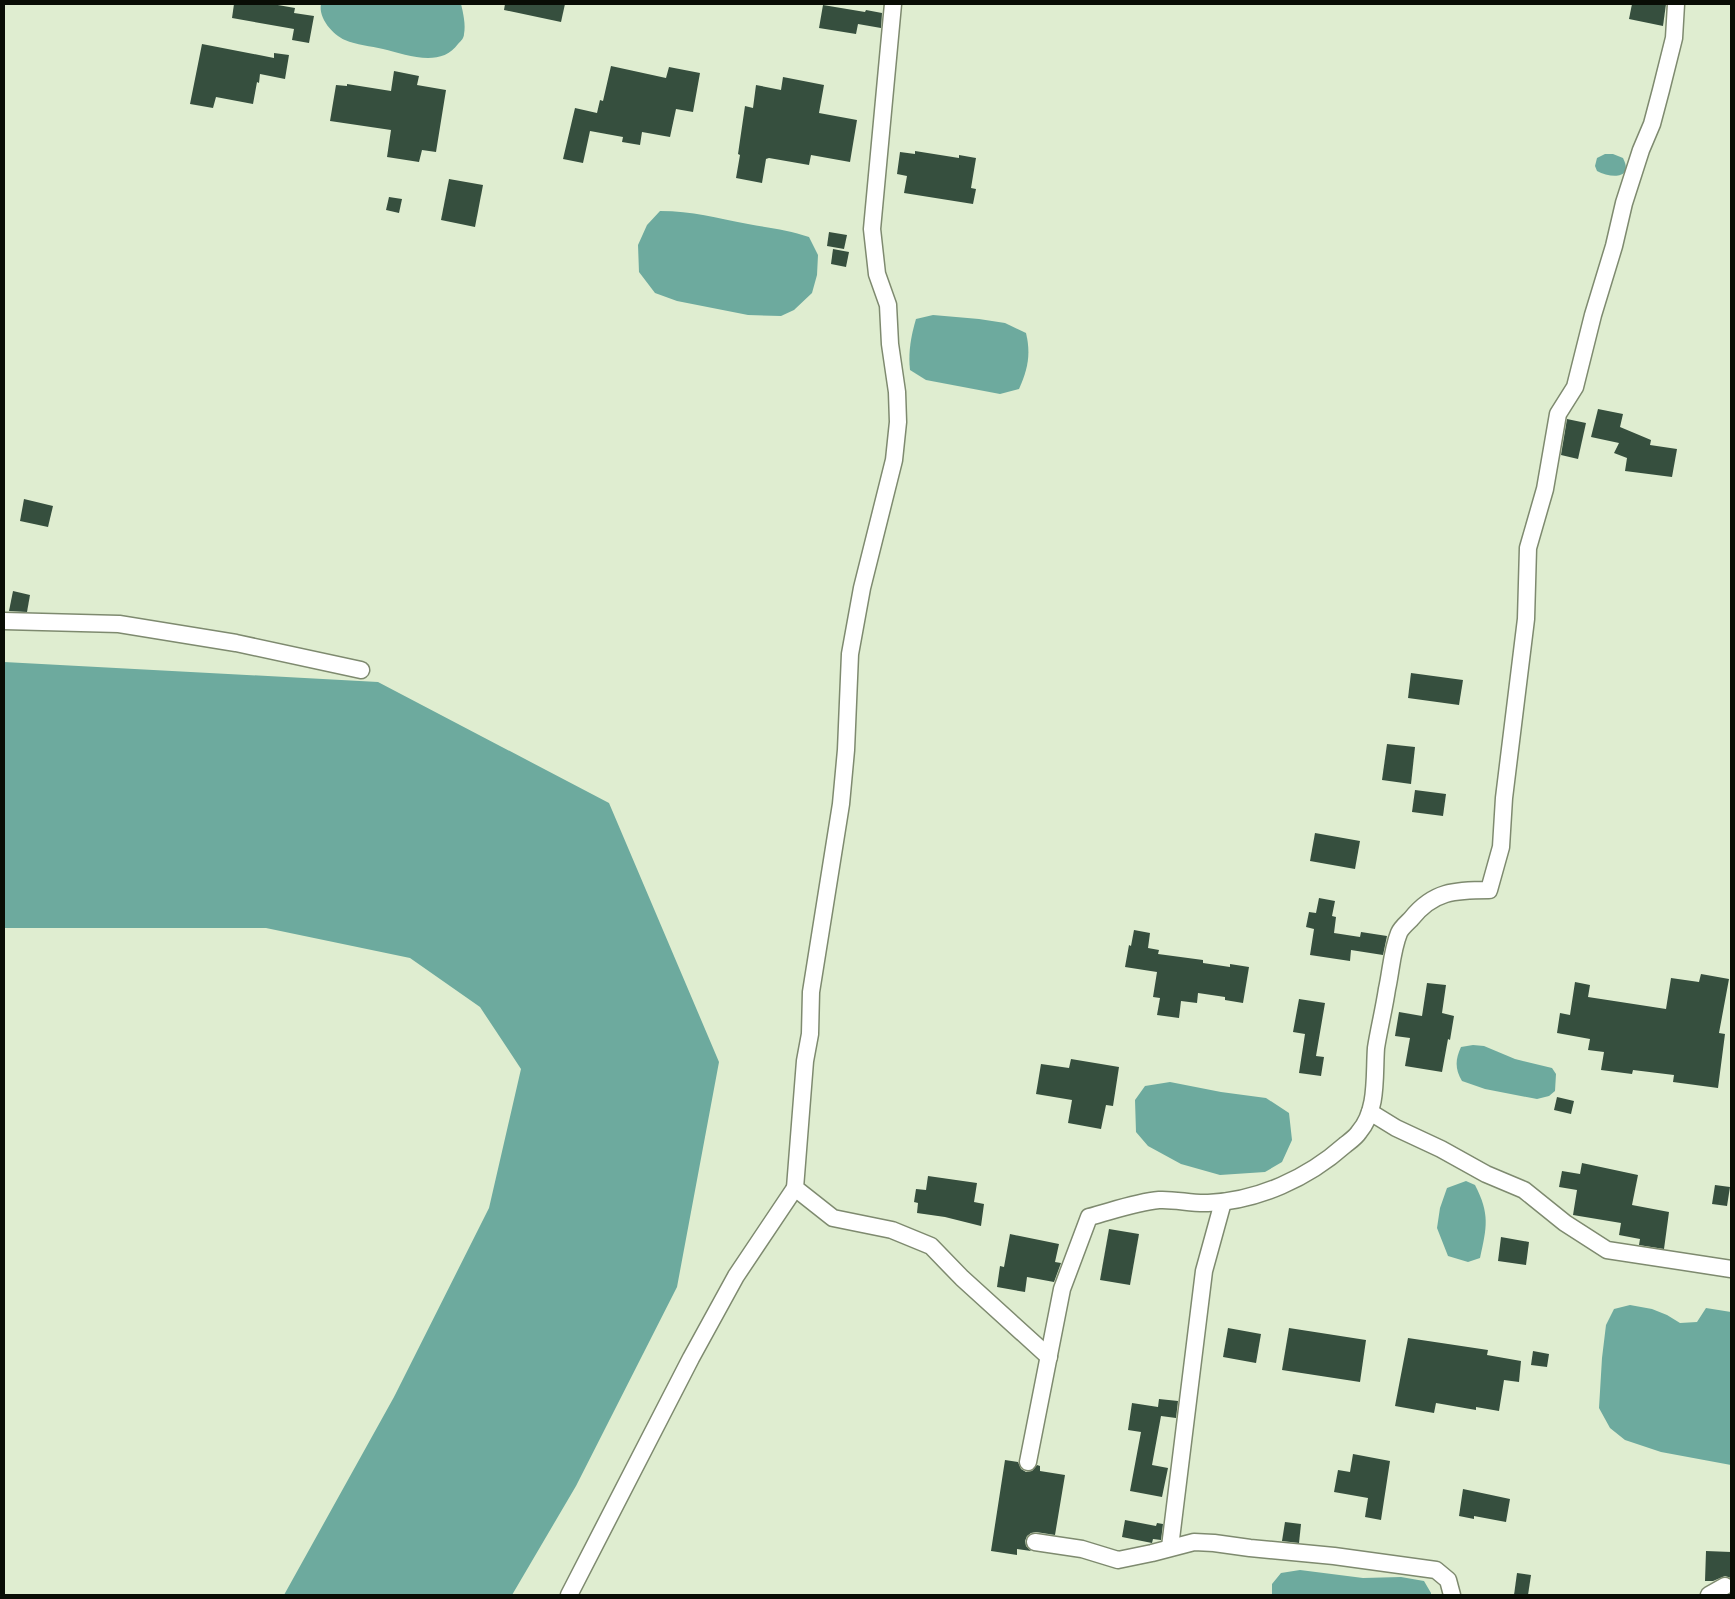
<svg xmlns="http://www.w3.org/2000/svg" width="1735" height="1599" font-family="Barlow,sans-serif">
<rect width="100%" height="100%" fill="#dfedd0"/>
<!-- water -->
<g fill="#6daa9e">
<path d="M321 4H461C463 12 466 25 464 34 464 38 461 41 458 44 441 68 407 55 383 49 371 46 356 45 345 40 333 35 318 18 321 4Z"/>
<path d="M1605 154H1613L1623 158C1634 180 1610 178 1597 171L1595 166 1597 158Z"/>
<path d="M660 211C693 211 716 218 748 224 769 228 789 230 809 237L818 255 817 275 812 293 794 310 781 316 748 315 677 301 655 293 639 272 638 245 647 225Z"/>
<path d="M933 315 979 319 1005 323 1026 333C1031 354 1028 369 1019 389L1000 394 926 380 910 370C908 352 911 336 916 319Z"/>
<path d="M4 662 378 682 609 803 719 1062 677 1287 576 1486 512 1595H284L394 1397 489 1208 521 1069 480 1007 410 958 266 928H4Z"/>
<path d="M1473 1045 1484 1046 1515 1059 1552 1068 1556 1074 1555 1091 1549 1096 1537 1099 1485 1089 1462 1081C1455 1069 1455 1060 1461 1047Z"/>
<path d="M1170 1082 1221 1092 1266 1098 1289 1113 1292 1140 1282 1162 1265 1172 1220 1175 1181 1164 1148 1146 1136 1132 1135 1100 1145 1086Z"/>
<path d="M1466 1181 1475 1185C1490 1214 1487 1227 1480 1258L1468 1262 1448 1256 1437 1228 1440 1208 1447 1188Z"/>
<path d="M1630 1305 1652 1309 1667 1315 1680 1323 1697 1322 1706 1308 1731 1312V1465L1661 1452 1625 1440 1610 1428 1599 1408 1602 1358 1606 1325 1614 1309Z"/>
<path d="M1300 1570 1363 1578 1401 1577 1424 1581 1431 1593V1595H1272V1584L1281 1573Z"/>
</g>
<!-- building -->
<g fill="#364f3e">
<path d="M234 4H272L295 8 294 13 314 16 309 43 292 40 294 29 232 18Z"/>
<path d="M505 4H565L561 22 504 10Z"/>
<path d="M1632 4H1666L1663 26 1629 19Z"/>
<path d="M823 5 865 12 866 10 882 13 881 28 858 24 856 34 819 28Z"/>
<path d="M202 44 274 58V53L289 55 285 79 260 74 259 83 257 82 253 104 216 97 213 108 190 104Z"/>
<path d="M611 66 666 78 669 67 700 73 693 112 676 109 670 137 642 132 640 145 622 142 623 137 590 131 583 163 563 159 575 108 597 113 600 100 603 101Z"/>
<path d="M394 71 419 76 417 85 446 90 436 152 422 150 419 162 387 157 391 130 330 121 336 85 347 86V84L391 91Z"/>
<path d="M783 77 824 85 819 113 857 120 850 162 811 155 809 165 769 158 766 159 762 183 736 178 740 155 738 154 745 106 753 108 756 85 781 90Z"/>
<path d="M915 151 959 158V155L976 158 971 188 976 189 973 204 904 193 907 176 897 174 900 152 915 154Z"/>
<path d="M449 179 483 185 475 227 441 220Z"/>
<path d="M389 197 402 199 399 213 386 210Z"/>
<path d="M829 232 847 235 844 249 827 246Z"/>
<path d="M833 249 849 252 846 267 831 264Z"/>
<path d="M1598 409 1623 414 1620 427 1651 440 1650 445 1677 449 1672 477 1625 471 1627 458 1614 453 1619 443 1591 437Z"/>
<path d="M1567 419 1586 423 1578 459 1561 455Z"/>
<path d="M24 499 53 506 48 527 20 521Z"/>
<path d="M13 591 30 595 27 612 9 611Z"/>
<path d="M1411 673 1463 680 1459 705 1408 698Z"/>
<path d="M1387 744 1415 747 1411 784 1382 780Z"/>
<path d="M1415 790 1446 794 1443 816 1412 812Z"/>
<path d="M1315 833 1360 841 1355 869 1310 861Z"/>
<path d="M1319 898 1335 901 1332 916 1336 917 1334 933 1360 937 1361 932 1387 936 1383 955 1351 950 1350 961 1310 955 1314 929 1306 927 1309 912 1316 913Z"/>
<path d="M1134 930 1150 933 1148 948 1159 950 1158 954 1203 960V963L1230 967V964L1249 967 1243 1003 1225 1000V997L1198 993 1197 1003 1181 1001 1179 1018 1157 1015 1160 998 1153 997 1157 972 1125 967 1129 945 1131 946Z"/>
<path d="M1701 974 1729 979 1719 1033 1725 1034 1718 1088 1673 1082 1674 1075 1633 1070 1632 1074 1601 1070 1604 1052 1588 1050 1590 1039 1557 1033 1560 1013 1570 1015 1575 982 1590 985 1588 997 1666 1009 1671 978 1699 982Z"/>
<path d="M1427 983 1446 985 1442 1013 1454 1016 1450 1040 1448 1039 1442 1072 1405 1066 1410 1038 1395 1036 1399 1012 1422 1016Z"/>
<path d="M1299 999 1325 1003 1316 1056 1324 1057 1321 1076 1299 1073 1305 1034 1293 1032Z"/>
<path d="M1071 1059 1119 1067 1113 1106 1106 1105 1101 1129 1068 1123 1072 1100 1036 1094 1041 1064 1069 1068Z"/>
<path d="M1557 1097 1574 1101 1571 1114 1554 1110Z"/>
<path d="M1582 1163 1638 1175 1632 1205 1669 1212 1664 1249 1639 1245 1640 1239 1619 1235 1621 1223 1573 1215 1577 1190 1559 1187 1562 1171 1580 1174Z"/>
<path d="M928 1176 977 1183 974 1202 984 1204 981 1226 945 1217 917 1213 918 1203 914 1202 916 1189 926 1190Z"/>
<path d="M1715 1185 1730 1187 1727 1206 1712 1204Z"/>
<path d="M1109 1229 1139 1234 1130 1285 1100 1280Z"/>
<path d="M1010 1234 1059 1244 1055 1262 1061 1263 1054 1282 1027 1277 1025 1292 997 1287 1000 1266 1004 1267Z"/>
<path d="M1501 1237 1529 1242 1526 1265 1498 1261Z"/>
<path d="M1228 1328 1261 1334 1256 1363 1223 1357Z"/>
<path d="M1289 1328 1366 1340 1360 1382 1282 1370Z"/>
<path d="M1408 1338 1488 1350 1487 1355 1521 1361 1519 1382 1504 1380 1499 1411 1476 1407V1410L1436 1403 1434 1413 1395 1406Z"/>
<path d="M1533 1351 1549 1354 1547 1367 1531 1365Z"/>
<path d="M1159 1399 1178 1401 1176 1418 1161 1416 1152 1465 1168 1468 1162 1497 1130 1491 1141 1432 1128 1430 1132 1403 1158 1407Z"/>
<path d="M1353 1454 1390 1461 1381 1520 1365 1517 1368 1498 1334 1492 1338 1470 1350 1472Z"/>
<path d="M1005 1460 1018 1462 1021 1469 1026 1472 1032 1471 1037 1465 1040 1466V1471L1065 1475 1055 1535 1036 1532 1031 1533 1027 1536 1025 1541 1026 1546 1031 1551 1017 1549V1555L991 1551Z"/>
<path d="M1463 1489 1510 1499 1506 1522 1474 1516V1519L1459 1516Z"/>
<path d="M1125 1520 1156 1526 1157 1523 1163 1524 1161 1540 1153 1539 1152 1543 1122 1537Z"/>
<path d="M1285 1522 1301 1524 1299 1543 1282 1541Z"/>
<path d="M1706 1551 1731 1552V1578L1725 1576 1713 1581H1705Z"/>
<path d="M1517 1573 1531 1575 1528 1595H1514Z"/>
</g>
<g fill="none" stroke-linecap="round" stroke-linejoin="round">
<defs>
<g id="street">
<path d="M893 4 872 229 877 274 888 305 890 344 897 392 898 422 894 460 862 588 850 654 846 750 841 804 811 992 810 1034 805 1061 795 1188 833 1218 892 1230 931 1246 962 1278 1049 1357"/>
<path d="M4 621 119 624 236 643 361 670"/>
<path d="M1370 1112 1396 1128 1441 1149 1486 1174 1524 1190 1565 1223 1607 1250 1731 1269"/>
<path d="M1028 1462 1062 1289 1089 1217C1112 1211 1136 1202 1159 1200 1175 1199 1192 1204 1208 1203 1258 1201 1308 1178 1345 1145 1350 1141 1356 1137 1359 1132 1378 1110 1374 1076 1376 1048 1379 1029 1384 1009 1387 989 1391 971 1392 950 1399 933 1401 928 1407 923 1411 919 1433 891 1455 890 1489 890L1501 847 1504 798 1526 619 1528 548 1545 489 1558 414 1575 387 1593 315 1614 246 1624 203 1641 150 1652 124 1661 90 1674 38 1676 4"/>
<path d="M1035 1542 1082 1549 1118 1560 1152 1553 1194 1542 1214 1543 1250 1548 1334 1556 1436 1570 1448 1580 1452 1595"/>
<path d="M1170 1547 1204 1271 1223 1202"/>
<path d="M569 1595 691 1358 736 1276 795 1188"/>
<path d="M1709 1595 1725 1586"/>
</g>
</defs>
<!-- street casing -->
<use href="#street" stroke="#7e8a6f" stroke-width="19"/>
<!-- street -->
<use href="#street" stroke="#fff" stroke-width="16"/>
</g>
<!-- border -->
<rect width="1735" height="1599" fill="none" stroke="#090d05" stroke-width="10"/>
</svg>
